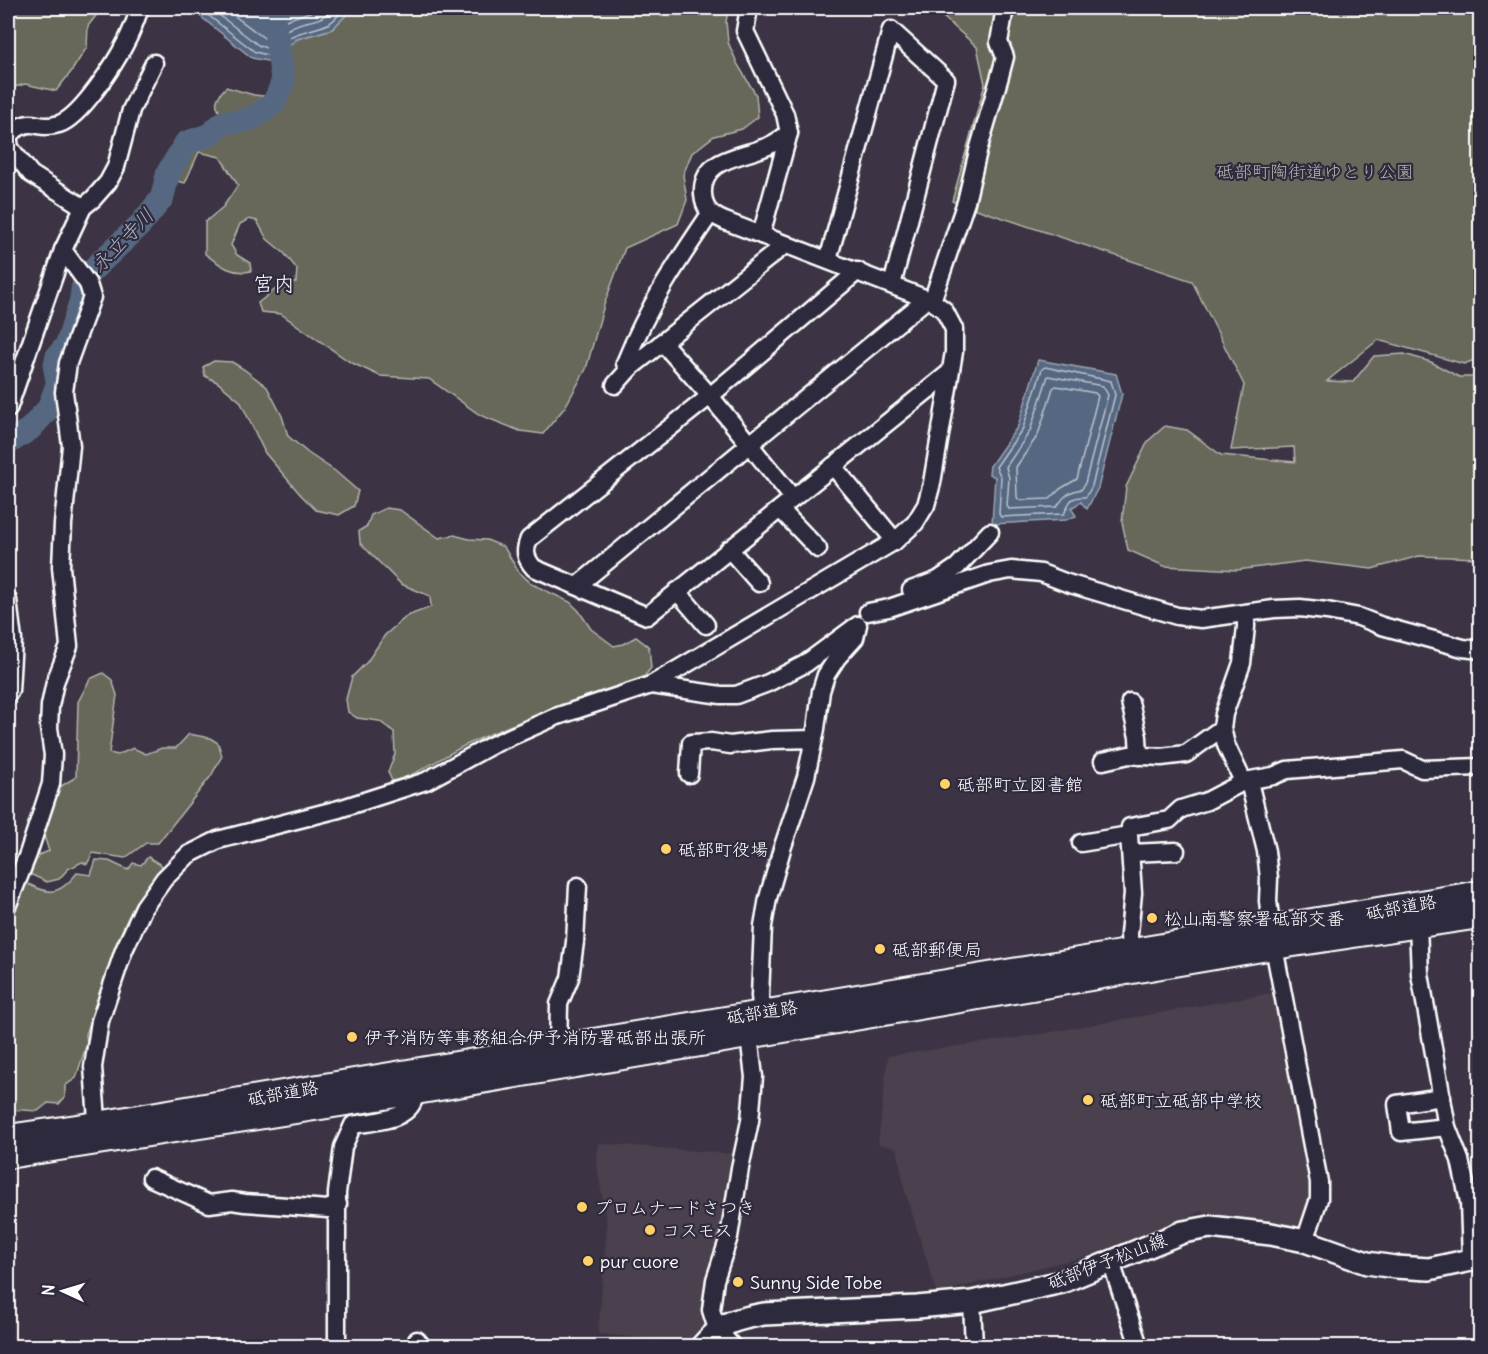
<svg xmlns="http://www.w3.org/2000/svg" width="1488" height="1354" font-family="Delius,'Klee One',sans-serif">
<rect width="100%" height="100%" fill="#3c3444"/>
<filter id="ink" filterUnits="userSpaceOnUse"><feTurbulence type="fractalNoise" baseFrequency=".0167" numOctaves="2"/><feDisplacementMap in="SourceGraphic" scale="12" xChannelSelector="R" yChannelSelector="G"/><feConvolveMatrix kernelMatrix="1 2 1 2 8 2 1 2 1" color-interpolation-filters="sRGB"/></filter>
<g filter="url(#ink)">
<!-- built -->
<g fill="#4c3f4d">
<path d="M1272 993 1312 1194 1301 1234 1202 1211 1138 1239 1087 1256 937 1293 905 1191 897 1148 878 1144 888 1056 1028 1036Z"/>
<path d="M598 1143 735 1154 726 1216 705 1307 706 1326 682 1346H671L660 1341 643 1338 598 1334 607 1226 597 1165Z"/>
</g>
<!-- green -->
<g fill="#67685a" stroke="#b3b4ac" stroke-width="1.5">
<path d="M8 8H102L88 26 87 47 71 72 56 91 25 84 8 89Z"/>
<path d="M353 8H729L726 21 728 42 738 65 756 95 758 117 742 129 714 136 692 153 683 175 687 200 678 224 625 248 604 305 586 369 565 407 543 434 520 431 480 415 429 379 380 376 350 362 281 314 261 312 258 303 277 288 296 282 297 269 284 253 267 239 257 221 249 219 240 224 231 245 237 255 250 263 251 271C232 275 220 265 205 254V222L223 207 238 185 220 157 199 152 185 183 176 181V169L188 145 223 132C228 109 204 110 226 87L254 95 272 97 288 84 284 63 285 49 297 39 332 29Z"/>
<path d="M933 8H1480V358L1464 364 1378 340 1327 381 1353 382 1374 356 1404 354 1431 362 1459 377H1480V558L1419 556 1372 569 1305 561 1237 570 1164 566 1128 550 1122 522 1126 487 1148 441 1165 426 1187 430 1221 455 1295 462 1294 447 1231 450 1244 385 1192 281 952 201 985 84 977 47Z"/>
<path d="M214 361 232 362 245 370 267 387 282 416 288 436 308 453 335 471 358 491 354 506 339 515 316 510 300 494 265 453 240 401 217 382 205 376 203 367Z"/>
<path d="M386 508 400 510 439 538 454 535 469 539 487 540 504 547 518 571 532 584 570 602 579 611 591 629 614 646 623 644 636 637 649 647 651 668 643 678C583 698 523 718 466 745 441 757 419 775 392 781L388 772 395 754 394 732 379 721 357 718 348 712 346 699 352 677 367 662 385 635 407 616 431 607 430 596 401 584 360 543 359 531 367 526 371 515Z"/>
<path d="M103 673 112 680 117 695 109 753 118 755 133 748 146 754 162 748H176L189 734 210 738 218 743 222 756 211 776 158 843H146L125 858 93 853 87 864 82 862 68 869 59 879 47 882 30 874 36 856 49 851 43 833 58 788 76 777 78 702 90 679Z"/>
<path d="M148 857 164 867 133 910 112 960 86 1034 87 1043 76 1078 65 1086V1097L59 1104 48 1103 38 1111 8 1109V914L22 881C48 894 57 898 77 873L91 875 96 860 109 861 128 870 133 863 141 865Z"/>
</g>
<!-- water -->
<g fill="#566781" stroke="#9aa4b3" stroke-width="1.5">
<path d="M190 8H353L332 29 297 39 285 49 284 63 282 64 252 58Z"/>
<path d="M1038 360 1116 374 1122 394 1098 488 1087 509 1081 502 1071 508 1076 516 1066 520 992 524 995 477 989 474 990 466 1018 426Z"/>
</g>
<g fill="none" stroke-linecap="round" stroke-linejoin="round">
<!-- shore -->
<g stroke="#bbc2cd" stroke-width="1.5">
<path d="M199 8 255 52 276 57 279 55C281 30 310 33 328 24 334 21 340 13 345 8"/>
<path d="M210 8 258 45 269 49C276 42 281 33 290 28 307 18 317 25 335 8"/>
<path d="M224 8 264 38 286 20 322 8"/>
<path d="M1045 367 1111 381 1115 395 1092 486 1086 497C1069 496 1070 502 1064 514L1001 517 999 514 1001 477 996 467 1023 428 1042 369Z"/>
<path d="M1048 376 1103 386 1108 395 1085 483 1082 489C1069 491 1063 497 1057 507L1009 509 1007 506 1009 478 1006 467 1030 431Z"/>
<path d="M1056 386 1095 393 1098 396 1077 479 1060 489 1050 499 1019 500 1017 497 1016 467 1038 435 1053 388Z"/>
</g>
<!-- river -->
<path stroke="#566781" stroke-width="24" d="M8 443 30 429 49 408 58 383 55 367 57 357 67 345 81 301 83 287 88 274 141 224 162 198 168 173 186 143 209 135 224 122 246 121 262 112 274 103 283 82 272 8"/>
<defs>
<g id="minor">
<path d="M8 135C35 113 34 132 59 124 81 117 116 62 126 42 132 31 136 19 140 8"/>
<path d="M8 135 10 148 31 174 83 207"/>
<path d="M761 235 789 133"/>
<path d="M828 260 891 30 946 80 892 285"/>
<path d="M858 271 710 396 529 539C524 551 525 558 534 568L647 616 949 373"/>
<path d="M932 301 966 202 978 151 1000 76 1005 57 999 42 1005 8"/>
<path d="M662 342 710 396 793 498"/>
<path d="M630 368 625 363C648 306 676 264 710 214"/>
<path d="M615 385 630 368 786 244"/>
<path d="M8 409 63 250 83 207 93 199 108 182 116 167 131 110 154 63"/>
<path d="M833 466 895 541"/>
<path d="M780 509 818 549"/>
<path d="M729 549 759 583"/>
<path d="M577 586 927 299"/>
<path d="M911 590 938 580 957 567 990 532"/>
<path d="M677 591 706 625"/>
<path d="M8 600 13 640 10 691 8 694"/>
<path d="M868 612 889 608 989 574 1011 570 1041 573 1067 583 1177 616 1201 619 1274 609 1300 608 1327 611 1359 617 1382 626 1463 648 1480 650"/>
<path d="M1246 614V627L1242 663 1224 714 1222 728 1226 745 1241 777 1250 786 1266 851 1269 878 1268 901 1274 947 1319 1182V1199L1305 1241"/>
<path d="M651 685 721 695H736L768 683 805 664 855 627"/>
<path d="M1130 702 1138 737 1139 756"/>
<path d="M1103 761 1129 755 1161 757 1186 754 1222 728"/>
<path d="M689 774 691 743 711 742 730 745 772 740 814 739"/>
<path d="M1081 843 1129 835"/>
<path d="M1131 853 1176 851"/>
<path d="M8 904 28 854 51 784 53 755 49 728 50 706 55 682 69 646 61 567 63 524 71 446 64 392 68 363 92 297 88 284 63 250"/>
<path d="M1418 925 1420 974 1447 1127 1460 1160 1469 1202 1471 1260"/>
<path d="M1130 952 1129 934 1133 893 1129 835 1130 827 1169 820 1181 809 1207 801 1245 781 1273 776 1287 770 1403 760 1422 769 1480 767"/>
<path d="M558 1047 559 1004 570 978 575 942 578 886"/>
<path d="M1442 1097 1397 1104 1401 1132 1447 1127"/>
<path d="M98 1133 93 1067 100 1021 124 950 144 907 164 879 188 855 218 840 339 809 426 781 492 745 555 717 651 685 895 541 915 523 926 505 932 483 954 352V329L944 310 932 301 725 221C711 215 704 210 703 194 701 160 736 158 760 149 771 146 780 140 789 133L785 114 745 31 749 8"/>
<path d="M151 1178 209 1204 232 1201 245 1203 328 1209 338 1204"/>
<path d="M1111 1262 1139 1346"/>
<path d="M972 1302 974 1346"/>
<path d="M417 1340 422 1346"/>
<path d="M337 1346V1193L343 1147 353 1125C380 1120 419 1121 415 1084"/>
<path d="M732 1346 717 1329 711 1310 715 1280 729 1237 740 1168 750 1121 754 1077 749 1036 762 1012 760 996 763 926 768 898 782 849 806 777 816 729 821 691 826 675 837 658 855 638 858 625"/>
</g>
<path id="major" d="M702 1346C723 1322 732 1320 764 1314L917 1307 972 1302 1062 1282 1183 1232 1210 1227 1271 1234 1305 1241 1367 1263 1395 1267 1429 1269 1480 1258"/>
<g id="highway">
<path d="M8 1137 97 1124 1480 893"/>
<path d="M8 1156 416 1092 1274 947 1480 916"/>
</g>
</defs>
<!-- minor casing -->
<use href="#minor" stroke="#fff" stroke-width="21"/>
<!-- major casing -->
<use href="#major" stroke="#fff" stroke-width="26"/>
<!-- highway casing -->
<use href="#highway" stroke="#fff" stroke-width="28"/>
<!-- minor -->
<use href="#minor" stroke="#2f2a3d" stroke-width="16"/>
<!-- major -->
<use href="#major" stroke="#2f2a3d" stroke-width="21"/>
<!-- highway -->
<use href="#highway" stroke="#2f2a3d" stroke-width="24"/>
</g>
</g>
<!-- markers -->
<g fill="#ffd166" stroke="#2f2a3d" stroke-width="2">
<circle cx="945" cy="784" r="6"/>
<circle cx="666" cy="849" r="6"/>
<circle cx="1152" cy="918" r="6"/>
<circle cx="880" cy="949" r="6"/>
<circle cx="352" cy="1037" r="6"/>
<circle cx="1088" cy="1100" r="6"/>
<circle cx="582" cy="1207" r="6"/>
<circle cx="650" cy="1230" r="6"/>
<circle cx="588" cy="1261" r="6"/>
<circle cx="738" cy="1282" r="6"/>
</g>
<g text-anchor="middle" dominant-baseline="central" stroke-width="4.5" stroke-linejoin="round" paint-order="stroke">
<!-- park labels -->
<g font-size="18" fill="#b3b4ac" stroke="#2f2a3d">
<text x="1315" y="171">砥部町陶街道ゆとり公園</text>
</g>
<!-- poi labels -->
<g font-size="18" fill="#fff" stroke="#2f2a3d" text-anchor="start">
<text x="957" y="784">砥部町立図書館</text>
<text x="678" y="849">砥部町役場</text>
<text x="1164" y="918">松山南警察署砥部交番</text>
<text x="892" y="949">砥部郵便局</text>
<text x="364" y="1037">伊予消防等事務組合伊予消防署砥部出張所</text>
<text x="1100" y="1100">砥部町立砥部中学校</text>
<text x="594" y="1207">プロムナードさつき</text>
<text x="662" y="1230">コスモス</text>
<text x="600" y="1261">pur cuore</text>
<text x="750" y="1282">Sunny Side Tobe</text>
</g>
<!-- street labels -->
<g font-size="18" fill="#fff" stroke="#2f2a3d">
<text transform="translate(1401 907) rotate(-10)">砥部道路</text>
<text transform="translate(762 1012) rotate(-9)">砥部道路</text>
<text transform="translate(283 1093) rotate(-10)">砥部道路</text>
<text transform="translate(1107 1261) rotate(-21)">砥部伊予松山線</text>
</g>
<!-- water labels -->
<g font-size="20" font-style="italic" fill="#aab3c0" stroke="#2f2a3d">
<text transform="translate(122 240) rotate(-46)">永立寺川</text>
</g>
<!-- quarter labels -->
<g font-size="21" fill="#fff" stroke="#2f2a3d">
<text x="274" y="283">宮内</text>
</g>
</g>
<!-- margin -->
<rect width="1488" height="1354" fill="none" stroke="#2f2a3d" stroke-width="30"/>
<rect x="15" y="15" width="1458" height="1324" fill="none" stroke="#fff" stroke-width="2" filter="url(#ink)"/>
<!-- north arrow -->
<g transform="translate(63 1291) rotate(274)" stroke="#2f2a3d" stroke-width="4.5" paint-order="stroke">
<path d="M0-4.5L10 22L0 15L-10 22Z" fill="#ffffff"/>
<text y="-9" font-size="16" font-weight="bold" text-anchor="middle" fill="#ffffff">N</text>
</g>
</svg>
